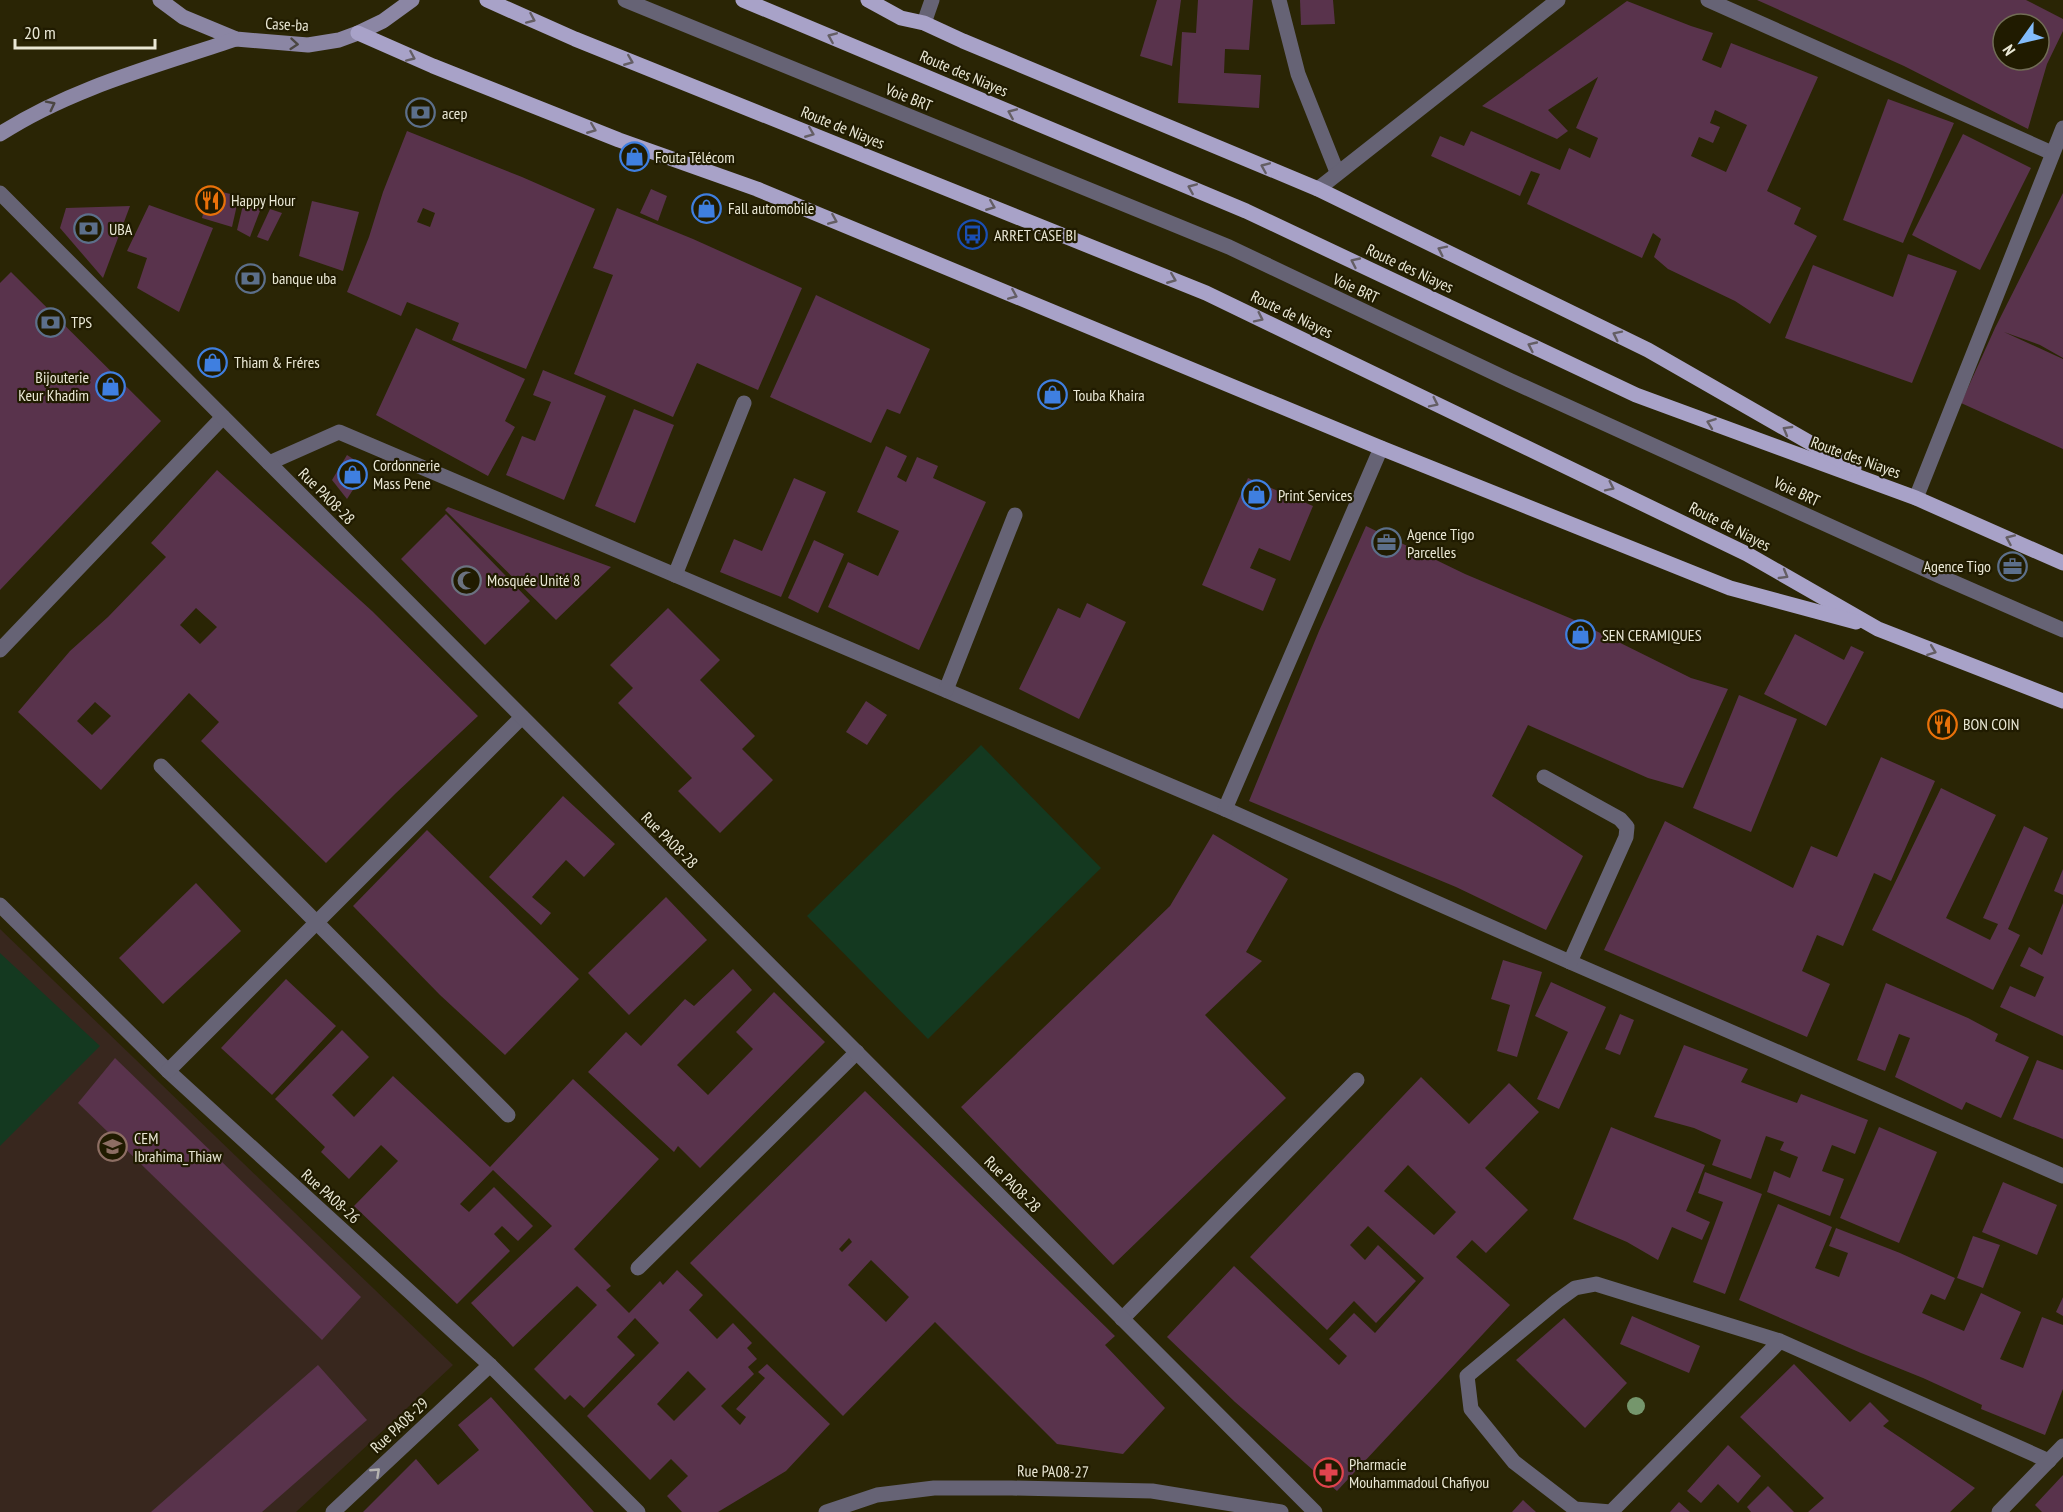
<svg xmlns="http://www.w3.org/2000/svg" width="2063" height="1512" font-family="'PT Sans Narrow',sans-serif">
<rect width="100%" height="100%" fill="#2a2505"/>
<!-- education -->
<path fill="#38271e" d="M0 929 453 1365 296 1512H0Z"/>
<!-- green -->
<g fill="#143920">
<path d="M981 745 1101 868 928 1039 807 916Z"/>
<path d="M0 953 100 1046 0 1146Z"/>
</g>
<!-- building -->
<g fill="#59334c" fill-rule="evenodd">
<path d="M1157 0H1181L1172 66 1140 56Z"/>
<path d="M1198 0H1253L1249 50 1225 49 1224 73 1261 75 1259 108 1178 103 1182 32 1196 33Z"/>
<path d="M1300 0H1333L1335 24 1301 25Z"/>
<path d="M1757 0H2026L2063 19V31L2047 64 2028 129 1904 66ZM2003 24H2039V60H2003Z"/>
<path d="M1627 1 1691 26 1713 33 1702 60 1721 68 1731 43 1818 77 1767 191 1801 208 1794 224 1817 236 1770 324 1735 301 1668 269 1654 257 1661 239 1653 233 1642 258 1527 204 1540 174 1531 171 1520 196 1431 156 1440 136 1464 146 1471 131 1560 170 1569 148 1590 158 1598 138 1576 128 1598 77 1548 110 1568 131 1557 139 1482 106ZM1715 110 1747 125 1726 172 1691 156 1699 137 1713 143 1720 127 1710 123Z"/>
<path d="M1888 99 1954 123 1903 243 1843 220Z"/>
<path d="M407 131 522 177 595 209 526 369 452 340 459 323 407 302 401 316 347 292 369 237 383 192ZM423 208 435 213 430 227 417 222Z"/>
<path d="M1963 134 2031 168 1980 270 1912 235Z"/>
<path d="M209 189 239 196 232 227 202 218Z"/>
<path d="M651 189 667 196 658 221 640 213Z"/>
<path d="M2063 193V358L2040 345 2004 332 2063 359V449L1961 403 1995 328Z"/>
<path d="M244 201 263 203 250 237 237 230Z"/>
<path d="M312 201 359 212 343 271 299 256Z"/>
<path d="M149 205 213 228 179 312 137 288 147 258 127 251Z"/>
<path d="M130 206 103 278 60 228 66 208Z"/>
<path d="M617 208 693 239 802 288 758 390 697 363 673 417 574 374 613 275 593 268Z"/>
<path d="M270 209 282 213 268 241 257 237Z"/>
<path d="M1908 254 1957 271 1912 383 1785 338 1813 265 1893 297Z"/>
<path d="M11 272 161 421 0 590V283Z"/>
<path d="M816 295 930 349 900 414 887 409 871 443 770 397Z"/>
<path d="M416 328 525 379 505 421 515 427 488 476 376 415Z"/>
<path d="M543 370 606 396 564 500 506 475 522 436 535 441 551 402 533 395Z"/>
<path d="M634 409 674 425 635 523 595 506Z"/>
<path d="M886 446 907 456 897 477 906 482 917 457 938 466 933 478 986 502 919 650 828 607 848 562 878 576 899 531 857 512Z"/>
<path d="M347 455 367 468 347 499 332 480Z"/>
<path d="M217 470 372 611 478 716 395 794 326 863 201 741 219 722 189 693 101 790 18 712 70 651 108 617 166 557 151 543ZM196 608 217 627 200 644 180 625ZM95 702 111 716 92 735 77 721Z"/>
<path d="M794 478 826 492 781 597 720 572 734 539 762 551Z"/>
<path d="M1248 478 1313 506 1290 561 1259 548 1250 568 1276 579 1263 611 1202 585Z"/>
<path d="M448 507 611 567 556 620 445 510Z"/>
<path d="M446 514 530 601 485 645 401 559Z"/>
<path d="M1366 526 1465 574 1572 619 1691 678 1728 689 1683 788 1648 778 1528 725 1492 796 1583 856 1546 930 1456 887 1249 801 1319 631Z"/>
<path d="M814 540 844 554 818 613 788 598Z"/>
<path d="M1087 603 1126 622 1079 719 1019 689 1058 608 1080 618Z"/>
<path d="M668 608 720 660 700 680 755 736 742 749 773 780 720 833 678 791 692 778 618 703 633 688 610 665Z"/>
<path d="M1795 634 1844 660 1851 646 1864 652 1826 726 1764 694Z"/>
<path d="M1739 695 1797 719 1751 832 1693 808Z"/>
<path d="M866 701 887 715 867 745 846 732Z"/>
<path d="M1881 757 1935 781 1891 881 1874 873 1843 946 1817 935 1802 971 1830 984 1807 1037 1604 950 1665 821 1793 888 1811 846 1837 857Z"/>
<path d="M1941 788 1996 815 1946 918 1990 940 1998 924 1983 918 2024 826 2048 838 2008 929 2020 935 1993 990 1872 930Z"/>
<path d="M563 796 615 844 584 877 566 860 532 897 551 913 541 925 489 877Z"/>
<path d="M427 830 579 979 505 1055 440 995 353 906Z"/>
<path d="M1213 834 1288 879 1246 952 1262 961 1205 1015 1286 1098 1113 1265 961 1107 1170 906Z"/>
<path d="M2063 869V895L2054 891Z"/>
<path d="M196 883 241 931 163 1004 119 958Z"/>
<path d="M666 897 707 940 629 1015 588 973Z"/>
<path d="M2063 903V1036L2000 1007 2010 986 2035 997 2044 977 2020 966 2029 947 2042 955Z"/>
<path d="M1503 960 1542 972 1517 1057 1497 1051 1510 1005 1491 999Z"/>
<path d="M733 969 752 990 677 1065 708 1095 753 1049 736 1032 774 992 825 1042 700 1168 678 1146 674 1152 588 1072 626 1032 641 1046 685 999 694 1006Z"/>
<path d="M286 979 336 1026 272 1095 221 1048Z"/>
<path d="M1551 982 1606 1007 1559 1109 1537 1099 1568 1032 1535 1016Z"/>
<path d="M1886 983 1968 1018 1998 1034 1995 1041 2029 1057 2001 1118 1966 1102 1962 1110 1895 1077 1910 1038 1899 1034 1885 1071 1857 1060Z"/>
<path d="M1620 1014 1634 1020 1620 1055 1605 1049Z"/>
<path d="M342 1030 369 1057 332 1095 354 1117 393 1076 490 1167 573 1079 659 1159 574 1249 611 1286 606 1290 629 1313 660 1281 663 1285 677 1270 703 1295 689 1310 717 1339 733 1323 752 1343 747 1348 757 1359 748 1367 754 1374 721 1406 740 1425 746 1417 736 1409 765 1378 758 1372 767 1364 830 1424 786 1471 718 1512H682L667 1496 688 1476 671 1459 650 1480 587 1416 659 1343 635 1318 617 1337 635 1355 584 1408 570 1395 565 1400 534 1369 597 1305 577 1286 513 1347 471 1303 552 1226 493 1170 460 1204 469 1212 494 1187 533 1226 518 1241 502 1226 494 1234 510 1251 457 1304 354 1206 398 1161 381 1145 349 1179 321 1152 325 1147 275 1099ZM688 1371 706 1389 674 1421 657 1404Z"/>
<path d="M1684 1045 1748 1069 1741 1082 1797 1103 1801 1094 1868 1120 1855 1154 1832 1145 1822 1171 1844 1179 1830 1216 1767 1192 1774 1171 1790 1178 1798 1157 1780 1150 1784 1142 1766 1136 1751 1179 1712 1165 1721 1140 1694 1128 1654 1117Z"/>
<path d="M115 1058 361 1297 322 1340 78 1103Z"/>
<path d="M2037 1060 2063 1070V1139L2013 1119Z"/>
<path d="M1421 1077 1469 1124 1509 1083 1539 1112 1485 1168 1528 1210 1486 1253 1472 1240 1456 1257 1510 1305 1337 1491 1235 1402 1167 1337 1234 1266 1339 1365 1347 1356 1329 1339 1354 1313 1375 1333 1424 1278 1368 1226 1350 1245 1365 1260 1378 1245 1416 1281 1376 1323 1354 1301 1327 1330 1250 1257ZM1408 1165 1456 1212 1434 1235 1384 1191Z"/>
<path d="M865 1091 1115 1336 1105 1345 1165 1408 1123 1454 1057 1444 935 1322 843 1416 690 1263ZM849 1238 852 1242 842 1252 839 1249ZM871 1260 909 1297 886 1322 848 1285Z"/>
<path d="M1611 1127 1705 1165 1686 1211 1710 1222 1702 1240 1672 1227 1658 1260 1627 1242 1573 1219Z"/>
<path d="M1879 1127 1937 1152 1899 1243 1840 1218Z"/>
<path d="M1705 1172 1762 1194 1725 1294 1693 1282 1723 1202 1698 1193Z"/>
<path d="M2003 1182 2057 1205 2037 1255 1982 1232Z"/>
<path d="M1778 1204 1832 1227 1815 1268 1839 1277 1848 1253 1829 1246 1836 1228 1900 1253 1955 1278 1945 1300 1931 1294 1922 1313 1964 1331 1981 1293 2021 1312 2000 1359 2023 1368 2042 1317 2063 1325V1389L2045 1435 1981 1409 1982 1405 1923 1378 1861 1353 1739 1300Z"/>
<path d="M1973 1236 2000 1245 1983 1288 1957 1278Z"/>
<path d="M2063 1297V1316L2056 1312Z"/>
<path d="M1632 1316 1700 1346 1689 1373 1620 1344Z"/>
<path d="M1564 1318 1627 1383 1585 1428 1516 1360Z"/>
<path d="M1794 1364 1850 1422 1870 1402 1889 1421 1883 1426 1975 1488 1950 1512H1808L1824 1498 1740 1417Z"/>
<path d="M318 1365 367 1420 262 1512H151Z"/>
<path d="M491 1397 594 1512H363L416 1459 438 1485 479 1450 458 1425Z"/>
<path d="M1728 1445 1761 1476 1738 1503 1718 1484 1701 1503 1687 1491Z"/>
<path d="M2063 1475V1512H2042L2035 1505Z"/>
<path d="M1768 1486 1794 1512H1751L1747 1507Z"/>
<path d="M1523 1500 1536 1512H1512Z"/>
<path d="M1679 1502 1690 1512H1670Z"/>
</g>
<g fill="none" stroke-linecap="round" stroke-linejoin="round">
<!-- service -->
<g stroke="#666375" stroke-width="15">
<path d="M625 0 1229 247 1509 380 1944 578 2063 630"/>
<path d="M924 23 932 0"/>
</g>
<!-- minor -->
<g stroke="#666375" stroke-width="15">
<path d="M1279 0 1298 74 1337 172"/>
<path d="M1708 0 2052 153"/>
<path d="M1318 189 1558 0"/>
<path d="M269 463 339 432 1225 809 1570 962 2063 1176"/>
<path d="M1916 498 2063 128"/>
<path d="M675 575 744 403"/>
<path d="M0 650 223 417"/>
<path d="M946 690 1015 515"/>
<path d="M161 766 508 1115"/>
<path d="M1544 777 1620 819 1627 827 1626 837 1570 962"/>
<path d="M1225 809 1381 448"/>
<path d="M0 905 168 1071 490 1365 638 1512"/>
<path d="M168 1071 522 717"/>
<path d="M638 1268 857 1052"/>
<path d="M1122 1319 1357 1080"/>
<path d="M1780 1341 1611 1512 1575 1509 1514 1462 1471 1409 1467 1376 1557 1301 1575 1288 1596 1284 1780 1341 2049 1461"/>
<path d="M333 1512 490 1365"/>
<path d="M1999 1512 2063 1446"/>
</g>
<!-- tertiary -->
<g stroke="#666375" stroke-width="15">
<path d="M0 193 1315 1512"/>
<path d="M826 1512 877 1495 934 1488H1012L1152 1491 1281 1512"/>
</g>
<!-- secondary -->
<g stroke="#8b86a4" stroke-width="15">
<path d="M160 0 183 17 236 39 308 45 339 40 358 33 383 21 412 0"/>
<path d="M0 134C71 88 156 66 236 39"/>
</g>
<!-- primary -->
<g stroke="#a8a2c8" stroke-width="15">
<path d="M487 0 575 39 1206 293 1747 554 1878 629 2063 701"/>
<path d="M743 0 1246 211 1636 395 1916 498 2063 563"/>
<path d="M868 0 901 18 924 23 963 41 1318 189 1648 350 1854 468"/>
<path d="M358 33 433 66 619 140 757 189 1381 448 1730 588 1856 622"/>
</g>
</g>
<!-- trees -->
<circle fill="#75966c" cx="1636" cy="1406" r="9"/>
<!-- one-way arrows -->
<defs><path id="oneway-chevron" d="M-2-3.5L2.5 0L-2 3.5" fill="none" stroke-width="1.6" stroke-linecap="round" stroke-linejoin="round" transform="scale(1.5)"/></defs>
<g stroke="#645e64">
<use href="#oneway-chevron" transform="translate(531 19) rotate(24)"/>
<use href="#oneway-chevron" transform="translate(832 37) rotate(-157)"/>
<use href="#oneway-chevron" transform="translate(411 57) rotate(24)"/>
<use href="#oneway-chevron" transform="translate(629 61) rotate(22)"/>
<use href="#oneway-chevron" transform="translate(1012 113) rotate(-157)"/>
<use href="#oneway-chevron" transform="translate(592 129) rotate(22)"/>
<use href="#oneway-chevron" transform="translate(810 133) rotate(22)"/>
<use href="#oneway-chevron" transform="translate(1265 167) rotate(-157)"/>
<use href="#oneway-chevron" transform="translate(1192 188) rotate(-157)"/>
<use href="#oneway-chevron" transform="translate(991 206) rotate(22)"/>
<use href="#oneway-chevron" transform="translate(833 220) rotate(23)"/>
<use href="#oneway-chevron" transform="translate(1442 250) rotate(-154)"/>
<use href="#oneway-chevron" transform="translate(1355 262) rotate(-155)"/>
<use href="#oneway-chevron" transform="translate(1172 279) rotate(22)"/>
<use href="#oneway-chevron" transform="translate(1013 295) rotate(23)"/>
<use href="#oneway-chevron" transform="translate(1259 318) rotate(26)"/>
<use href="#oneway-chevron" transform="translate(1617 335) rotate(-154)"/>
<use href="#oneway-chevron" transform="translate(1532 346) rotate(-155)"/>
<use href="#oneway-chevron" transform="translate(1434 403) rotate(26)"/>
<use href="#oneway-chevron" transform="translate(1711 423) rotate(-160)"/>
<use href="#oneway-chevron" transform="translate(1787 430) rotate(-150)"/>
<use href="#oneway-chevron" transform="translate(1610 487) rotate(26)"/>
<use href="#oneway-chevron" transform="translate(2010 539) rotate(-156)"/>
<use href="#oneway-chevron" transform="translate(1784 575) rotate(30)"/>
<use href="#oneway-chevron" transform="translate(1932 651) rotate(21)"/>
</g>
<g stroke="#4b4642">
<use href="#oneway-chevron" transform="translate(294 44) rotate(5)"/>
<use href="#oneway-chevron" transform="translate(51 105) rotate(-27)"/>
</g>
<use stroke="#b5b3af" href="#oneway-chevron" transform="translate(376 1472) rotate(-43)"/>
<!-- icons -->
<defs>
<symbol id="bank-ring" viewBox="-11 -11 22 22"><circle r="9.5" fill="#201b00" stroke="#5c6f8a" stroke-width="1.5"/><path d="M-6-4H6V4H-6ZM0-2.3a2.3 2.3 0 1 0 0 4.6a2.3 2.3 0 1 0 0-4.6Z" fill="#5c6f8a"/></symbol>
<symbol id="shop-ring" viewBox="-11 -11 22 22"><circle r="9.5" fill="#201b00" stroke="#3f7fe0" stroke-width="1.5"/><path d="M-5-2.5h2.3a2.7 3.5 0 0 1 5.4 0H5L5.5 6h-11ZM-1.5-2.5h3a1.5 2.3 0 0 0-3 0Z" fill="#3f7fe0"/></symbol>
<symbol id="restaurant-ring" viewBox="-11 -11 22 22"><circle r="9.5" fill="#201b00" stroke="#e8710a" stroke-width="1.5"/><path d="M-5-6h1v4h1v-4h1v4h1v-4h1v5L-1.5 .5V6h-2V.5L-5-1ZM5-6V6H3V1.5H1.5Q1.5-4 5-6Z" fill="#e8710a"/></symbol>
<symbol id="bus-ring" viewBox="-11 -11 22 22"><circle r="9.5" fill="#201b00" stroke="#1a4fb4" stroke-width="1.5"/><path d="M-5-6H5V4H4V6H2V4H-2V6H-4V4H-5ZM-3.5-4V0h7V-4ZM-3.5 1.2v1.5H-2V1.2ZM2 1.2v1.5H3.5V1.2Z" fill="#1a4fb4"/></symbol>
<symbol id="office-ring" viewBox="-11 -11 22 22"><circle r="9.5" fill="#201b00" stroke="#5c6f8a" stroke-width="1.5"/><path d="M-6-3h4V-5.5h4V-3h4V5H-6ZM-1-4.5V-3h2v-1.5ZM-6 0V1H6V0Z" fill="#5c6f8a"/></symbol>
<symbol id="mosque-ring" viewBox="-11 -11 22 22"><circle r="9.5" fill="#201b00" stroke="#6b7280" stroke-width="1.5"/><path d="M3.5-4.9A6 6 0 1 0 3.5 4.9A5 5 0 1 1 3.5-4.9Z" fill="#6b7280"/></symbol>
<symbol id="school-ring" viewBox="-11 -11 22 22"><circle r="9.5" fill="#201b00" stroke="#8d6e63" stroke-width="1.5"/><path d="M0-5L7-2L0 1L-7-2ZM-4 1L0 2.5L4 1V4Q0 6-4 4Z" fill="#8d6e63"/></symbol>
<symbol id="pharmacy-ring" viewBox="-11 -11 22 22"><circle r="9.5" fill="#201b00" stroke="#e0444e" stroke-width="1.5"/><path d="M-2-6h4v4h4v4h-4v4h-4v-4h-4v-4h4Z" fill="#e0444e"/></symbol>
</defs>
<g fill-rule="evenodd">
<use href="#bank-ring" x="404" y="96" width="33" height="33"/>
<use href="#shop-ring" x="618" y="140" width="33" height="33"/>
<use href="#restaurant-ring" x="194" y="184" width="33" height="33"/>
<use href="#shop-ring" x="690" y="192" width="33" height="33"/>
<use href="#bank-ring" x="72" y="212" width="33" height="33"/>
<use href="#bus-ring" x="956" y="218" width="33" height="33"/>
<use href="#bank-ring" x="234" y="262" width="33" height="33"/>
<use href="#bank-ring" x="34" y="306" width="33" height="33"/>
<use href="#shop-ring" x="196" y="346" width="33" height="33"/>
<use href="#shop-ring" x="94" y="370" width="33" height="33"/>
<use href="#shop-ring" x="1036" y="378" width="33" height="33"/>
<use href="#shop-ring" x="336" y="458" width="33" height="33"/>
<use href="#shop-ring" x="1240" y="478" width="33" height="33"/>
<use href="#office-ring" x="1370" y="526" width="33" height="33"/>
<use href="#office-ring" x="1996" y="550" width="33" height="33"/>
<use href="#mosque-ring" x="450" y="564" width="33" height="33"/>
<use href="#shop-ring" x="1564" y="618" width="33" height="33"/>
<use href="#restaurant-ring" x="1926" y="708" width="33" height="33"/>
<use href="#school-ring" x="96" y="1130" width="33" height="33"/>
<use href="#pharmacy-ring" x="1312" y="1456" width="33" height="33"/>
</g>
<g text-anchor="middle" dominant-baseline="central" stroke-width="4.5" stroke-linejoin="round" paint-order="stroke">
<!-- street labels -->
<g font-size="16" fill="#eae8d5" stroke="#201b00">
<text transform="translate(287 24) rotate(3)">Case-ba</text>
<text transform="translate(964 73) rotate(23)">Route des Niayes</text>
<text transform="translate(909 97) rotate(22)">Voie BRT</text>
<text transform="translate(843 127) rotate(22)">Route de Niayes</text>
<text transform="translate(1410 268) rotate(25)">Route des Niayes</text>
<text transform="translate(1356 288) rotate(25)">Voie BRT</text>
<text transform="translate(1292 314) rotate(26)">Route de Niayes</text>
<text transform="translate(1856 457) rotate(20)">Route des Niayes</text>
<text transform="translate(1797 491) rotate(25)">Voie BRT</text>
<text transform="translate(327 496) rotate(45)">Rue PA08-28</text>
<text transform="translate(1730 526) rotate(27)">Route de Niayes</text>
<text transform="translate(670 840) rotate(45)">Rue PA08-28</text>
<text transform="translate(1013 1184) rotate(45)">Rue PA08-28</text>
<text transform="translate(331 1196) rotate(42)">Rue PA08-26</text>
<text transform="translate(399 1425) rotate(-43)">Rue PA08-29</text>
<text transform="translate(1053 1471) rotate(1)">Rue PA08-27</text>
</g>
<!-- poi labels -->
<g font-size="16" fill="#eae8d5" stroke="#201b00" text-anchor="start">
<text x="442" y="113">acep</text>
<text x="655" y="157">Fouta Télécom</text>
<text x="231" y="200">Happy Hour</text>
<text x="728" y="208">Fall automobile</text>
<text x="109" y="229">UBA</text>
<text x="994" y="235">ARRET CASE BI</text>
<text x="272" y="278">banque uba</text>
<text x="71" y="322">TPS</text>
<text x="234" y="362">Thiam &amp; Fréres</text>
<text x="89" y="377" text-anchor="end">Bijouterie<tspan x="89" dy="18">Keur Khadim</tspan></text>
<text x="1073" y="395">Touba Khaira</text>
<text x="373" y="465">Cordonnerie<tspan x="373" dy="18">Mass Pene</tspan></text>
<text x="1278" y="495">Print Services</text>
<text x="1407" y="534">Agence Tigo<tspan x="1407" dy="18">Parcelles</tspan></text>
<text x="1991" y="566" text-anchor="end">Agence Tigo</text>
<text x="487" y="580">Mosquée Unité 8</text>
<text x="1602" y="635">SEN CERAMIQUES</text>
<text x="1963" y="724">BON COIN</text>
<text x="134" y="1138">CEM<tspan x="134" dy="18">Ibrahima_Thiaw</tspan></text>
<text x="1349" y="1464">Pharmacie<tspan x="1349" dy="18">Mouhammadoul Chafiyou</tspan></text>
</g>
</g>
<!-- north arrow -->
<g transform="translate(2021 42) rotate(236)"><circle r="28" fill="#201b00" stroke="#716d55" stroke-width="1.5"/>
<path d="M0-4.5L10 22L0 15L-10 22Z" fill="#83bcfa"/>
<text y="-9" font-size="16" font-weight="bold" text-anchor="middle" fill="#eae8d5">N</text>
</g>
<!-- scale -->
<path d="M15 39v9h140v-9" fill="none" stroke="#eae8d5" stroke-width="3"/>
<text x="24" y="39" font-size="18" fill="#eae8d5" stroke="#201b00" stroke-width="4.5" paint-order="stroke">20 m</text>
</svg>
